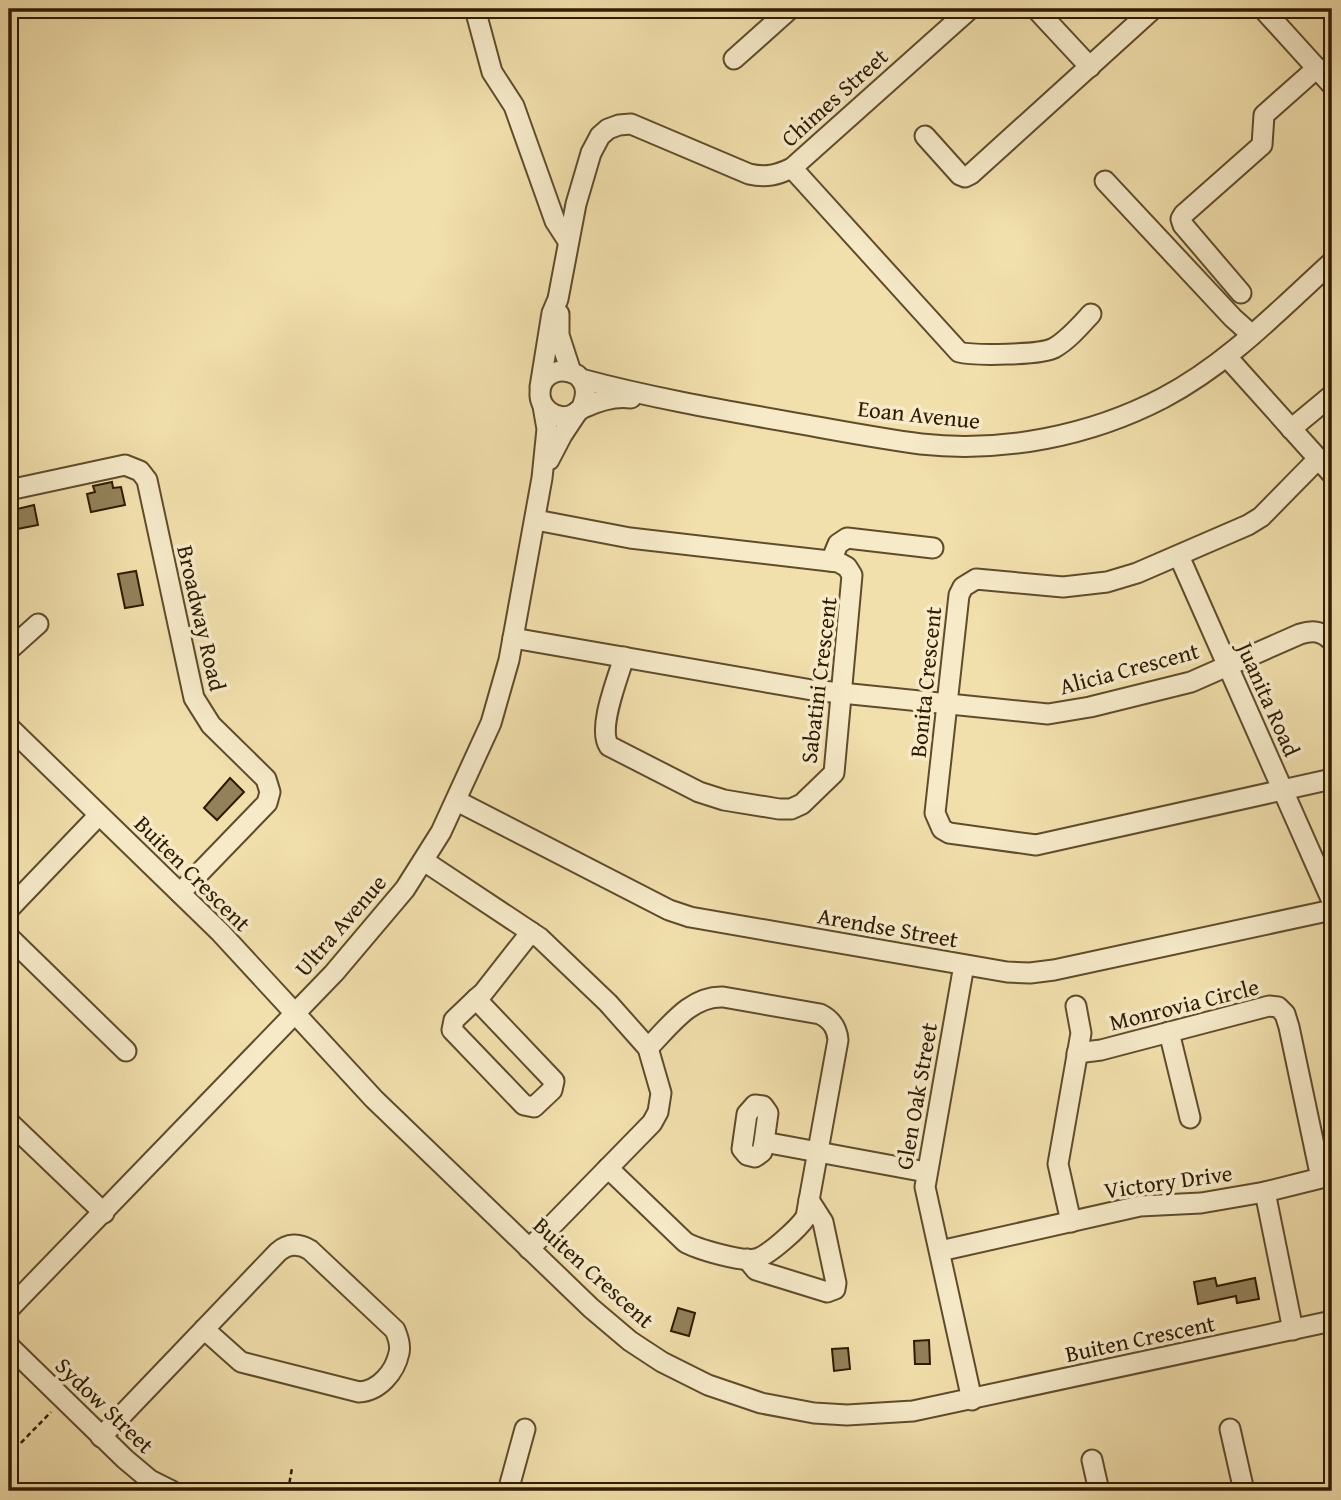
<svg xmlns="http://www.w3.org/2000/svg" width="1341" height="1500" font-family="'Gentium Book Plus',serif">
<rect width="100%" height="100%" fill="#f1dfac"/>
<filter id="stains"><feTurbulence type="fractalNoise" baseFrequency=".00286" numOctaves="4"/><feColorMatrix values="0 0 0 0 .2 0 0 0 0 .09 0 0 0 0 .02 0 0 0 .5 -.17"/></filter>
<radialGradient id="worn" r=".72"><stop offset=".6" stop-color="#630" stop-opacity="0"/><stop offset="1" stop-color="#630" stop-opacity=".3"/></radialGradient>
<!-- building -->
<g fill="#938159" stroke="#2e1b00" stroke-width="2">
<path d="M112 482 113 488 121 487 125 505 91 512 87 494 95 492 93 486Z"/>
<path d="M34 505 38 525 12 530 9 511Z"/>
<path d="M136 571 143 605 125 608 118 574Z"/>
<path d="M230 778 244 792 217 820 204 808Z"/>
<path d="M1215 1278 1217 1286 1255 1278 1259 1299 1237 1303 1236 1296 1198 1304 1194 1282Z"/>
<path d="M678 1308 695 1313 689 1336 671 1331Z"/>
<path d="M929 1340 930 1364H915L914 1341Z"/>
<path d="M848 1348 850 1369 834 1371 832 1349Z"/>
</g>
<g fill="none" stroke-linecap="round" stroke-linejoin="round">
<defs>
<g id="minor">
<path d="M475 9 492 72 514 106 555 221 568 241"/>
<path d="M1036 9 1090 67"/>
<path d="M1263 9 1332 85"/>
<path d="M734 59 790 9"/>
<path d="M925 136 960 175 965 177 971 174 1153 9"/>
<path d="M792 168 959 352C974 356 1041 355 1054 348 1068 340 1080 326 1091 314"/>
<path d="M1105 181 1233 318 1252 335"/>
<path d="M1241 293 1183 225 1181 219 1184 214 1262 145 1264 115 1317 68"/>
<path d="M559 314V335L571 372"/>
<path d="M1227 357 1332 474"/>
<path d="M581 379C648 397 716 409 784 421 830 429 875 438 921 444 1003 453 1090 436 1163 398 1228 364 1279 310 1332 262"/>
<path d="M540 387 552 313 558 299 576 204 591 153 600 136 608 129 619 125 631 124 749 174C766 178 777 175 792 168L970 9"/>
<path d="M581 409C587 396 588 385 577 375 561 366 541 373 540 392 539 407 554 420 569 416 574 415 579 410 583 408 598 401 615 396 631 398"/>
<path d="M1291 429 1332 395"/>
<path d="M1318 459 1261 517 1248 525 1137 573 1107 582 1063 587 976 579 963 587 959 595 935 813 942 829 949 833 1036 845 1332 779"/>
<path d="M549 460 562 435 578 411"/>
<path d="M9 490 125 465 140 471 147 480 194 698 211 725 266 779 270 792 267 803 180 893"/>
<path d="M536 520 630 538 838 562 847 567 852 575 834 773 802 804 791 809H779L724 800 699 792 609 746C597 728 618 678 624 657"/>
<path d="M1179 556 1332 901"/>
<path d="M831 561 838 544 847 538 933 548"/>
<path d="M513 638 812 690 1048 714 1090 707 1191 682 1300 634C1313 630 1322 631 1332 641"/>
<path d="M9 650 38 624"/>
<path d="M9 727 220 932 374 1099 591 1308 630 1341 662 1362 708 1385 761 1403 814 1413 847 1415 913 1411 1332 1321"/>
<path d="M457 801 669 910 690 917 1007 972 1030 973 1054 970 1332 910"/>
<path d="M424 861 540 938 608 1003 648 1048 661 1093 658 1112 652 1123 529 1249"/>
<path d="M9 909 99 815"/>
<path d="M9 937 126 1051"/>
<path d="M964 965 925 1187 972 1400"/>
<path d="M476 999 554 1081 552 1090 534 1107 524 1105 452 1030 454 1020Z"/>
<path d="M476 999 483 993 531 932"/>
<path d="M1169 1032 1190 1118"/>
<path d="M9 1122 104 1213"/>
<path d="M764 1142 762 1152 755 1157 747 1155 742 1149 747 1114 755 1105 763 1106 768 1113 764 1142 926 1172"/>
<path d="M608 1168 685 1242C696 1249 742 1262 755 1259 767 1257 799 1228 806 1217L838 1040C837 1028 832 1020 820 1014L723 997C690 996 670 1026 648 1048"/>
<path d="M1265 1192 1293 1330"/>
<path d="M1071 1222 1058 1164 1081 1033 1076 1006"/>
<path d="M940 1251 1140 1206 1201 1203 1265 1192 1321 1178 1289 1027 1285 1014 1278 1007 1269 1006 1101 1050 1077 1053"/>
<path d="M747 1259 756 1270 827 1292 835 1289 836 1283 823 1222 809 1200"/>
<path d="M9 1309 334 973 405 889 441 832 491 723 509 660 542 478 547 429 543 406"/>
<path d="M9 1346 125 1459 150 1480 172 1491"/>
<path d="M1230 1429 1244 1491"/>
<path d="M101 1437 278 1252C288 1243 299 1243 310 1250L395 1330C398 1337 401 1345 399 1353 395 1372 379 1391 359 1392L241 1362 204 1329"/>
<path d="M1092 1460 1099 1491"/>
<path d="M508 1491 525 1429"/>
</g>
</defs>
<!-- minor casing -->
<use href="#minor" stroke="#5f4c2b" stroke-width="23"/>
<!-- path -->
<g stroke="#2e1b00" stroke-width="2.5" stroke-dasharray="5 3.5" stroke-linecap="butt">
<path d="M9 1455 51 1412"/>
<path d="M288 1491 292 1468"/>
</g>
<!-- minor -->
<use href="#minor" stroke="#f6eac9" stroke-width="19"/>
</g>
<g text-anchor="middle" dominant-baseline="central" stroke-width="7" stroke-linejoin="round" paint-order="stroke">
<!-- street labels -->
<g font-size="23" fill="#2e1b00" stroke="#f6eac9">
<text transform="translate(834 97) rotate(-42)">Chimes Street</text>
<text transform="translate(919 414) rotate(6)">Eoan Avenue</text>
<text transform="translate(202 618) rotate(77)">Broadway Road</text>
<text transform="translate(1129 668) rotate(-15)">Alicia Crescent</text>
<text transform="translate(818 680) rotate(-83)">Sabatini Crescent</text>
<text transform="translate(925 682) rotate(-84)">Bonita Crescent</text>
<text transform="translate(1269 699) rotate(66)">Juanita Road</text>
<text transform="translate(193 873) rotate(45)">Buiten Crescent</text>
<text transform="translate(340 925) rotate(-49)">Ultra Avenue</text>
<text transform="translate(888 927) rotate(10)">Arendse Street</text>
<text transform="translate(1184 1004) rotate(-14)">Monrovia Circle</text>
<text transform="translate(916 1096) rotate(-80)">Glen Oak Street</text>
<text transform="translate(1168 1181) rotate(-8)">Victory Drive</text>
<text transform="translate(594 1272) rotate(42)">Buiten Crescent</text>
<text transform="translate(1140 1338) rotate(-12)">Buiten Crescent</text>
<text transform="translate(105 1405) rotate(44)">Sydow Street</text>
</g>
</g>
<!-- margin -->
<rect width="1341" height="1500" fill="none" stroke="#f1dfac" stroke-width="35"/>
<rect x="10" y="10" width="1320" height="1479" fill="none" stroke="#2e1b00" stroke-width="3.5"/>
<rect x="18" y="18" width="1306" height="1465" fill="none" stroke="#2e1b00" stroke-width="2"/>
<rect width="100%" height="100%" filter="url(#stains)"/>
<rect width="100%" height="100%" fill="url(#worn)"/>
</svg>
